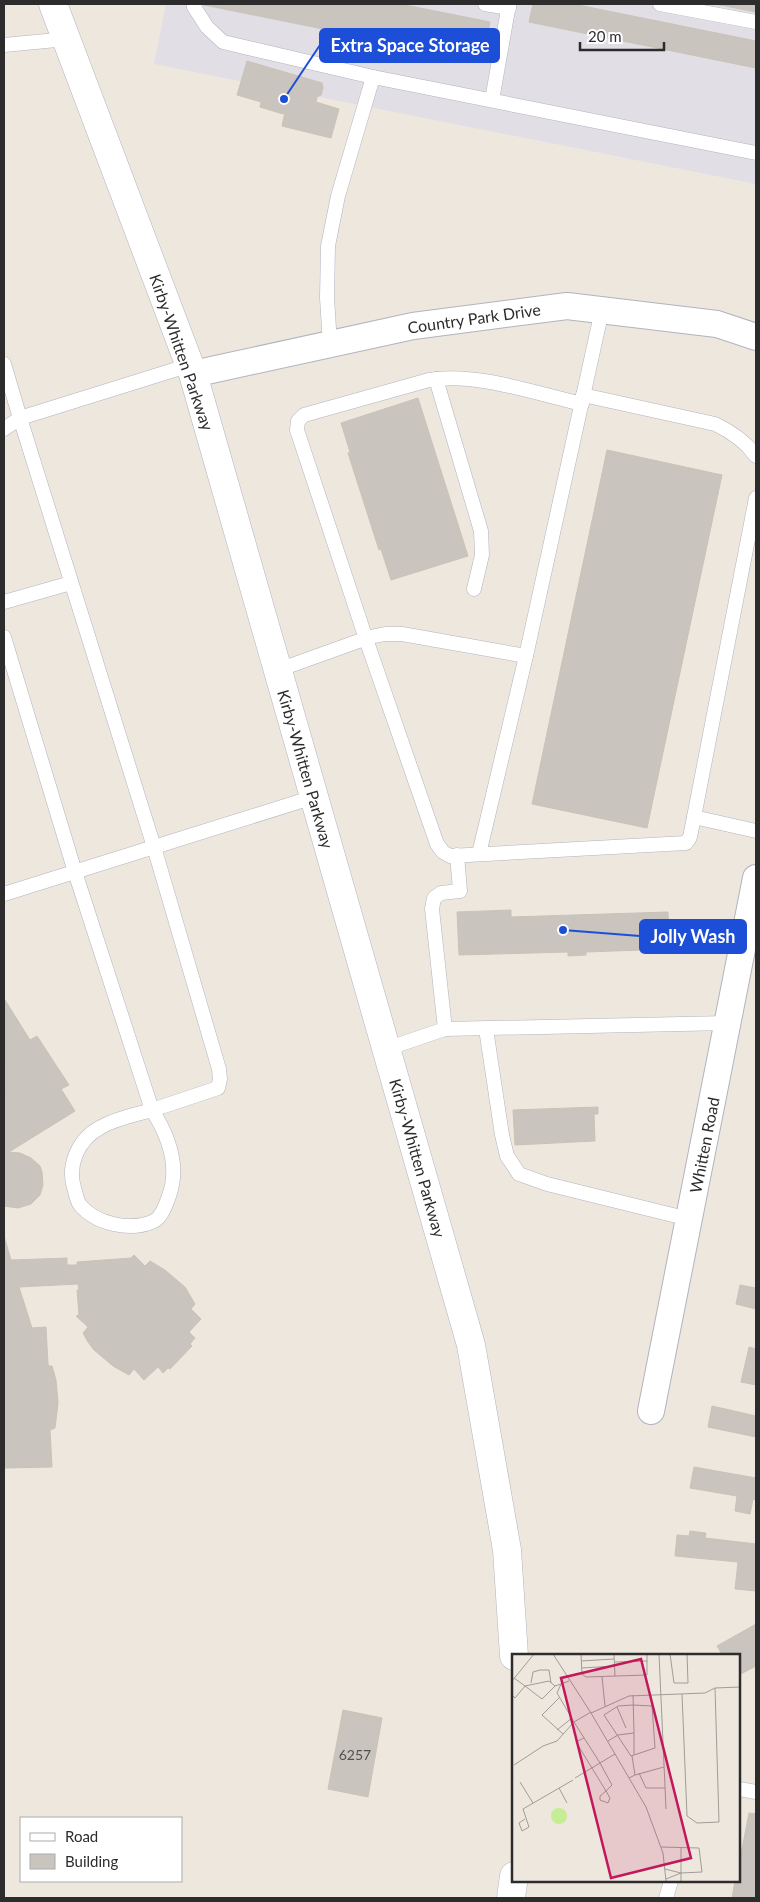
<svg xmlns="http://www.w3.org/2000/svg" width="760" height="1902" font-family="Lato,sans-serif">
<rect width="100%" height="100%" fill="#eee7de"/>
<!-- industrial -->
<path fill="#e1dee6" d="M166 4H756V184L154 64Z"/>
<!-- building -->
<g fill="#c9c4bd" stroke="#c9c3b7">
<path d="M204 4H400L490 22 482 61 204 5Z"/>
<path d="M533 4H573L756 41V68L529 22Z"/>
<path d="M715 4H756V12Z"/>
<path d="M247 61 322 83 323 88 321 95 317 97 316 102 339 109 331 138 282 126 285 112 283 114 260 107 261 102 237 95Z"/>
<path d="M418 398 468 556 391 580 381 549 379 550 348 453 350 452 341 423Z"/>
<path d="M607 450 722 475 647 828 532 804Z"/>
<path d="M511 910V917L668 912 669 949 586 952V955L568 956V952L459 955 457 912Z"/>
<path d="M5 1000 30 1040 37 1036 69 1085 61 1089 75 1111 9 1152 20 1153 31 1158 40 1166 42 1172 43 1185 40 1195 31 1204 18 1208 4 1206Z"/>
<path d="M598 1107V1114H594L595 1141 515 1145 513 1110Z"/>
<path d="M4 1236 11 1260 67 1258V1265H77V1262L131 1258 134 1255 145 1266 150 1261 165 1270 185 1287 195 1304 191 1309 201 1319 189 1332 195 1338 190 1344 192 1346 170 1369 168 1368 163 1373 158 1367 144 1380 134 1369 129 1375 113 1366 94 1350 88 1342 83 1333 88 1327 76 1316 79 1315 77 1290 79 1291 78 1284 19 1287 32 1328 46 1327 48 1364 49 1366H52L56 1380 58 1403 55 1428 50 1430 52 1467 4 1468Z"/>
<path d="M740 1285 756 1288V1309L736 1304Z"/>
<path d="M749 1347 756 1349V1385L741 1382Z"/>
<path d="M712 1406 756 1416V1437L708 1427Z"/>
<path d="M694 1467 756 1478V1500L753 1499 750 1514 735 1511 737 1496 690 1488Z"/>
<path d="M690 1531 706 1533 705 1538 756 1544V1591L735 1589 738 1562 675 1556 677 1535 689 1536Z"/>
<path d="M756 1624V1666L739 1675V1656H723L717 1646Z"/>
<path d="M343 1710 382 1718 368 1797 328 1789Z"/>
<path d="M749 1813 756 1814V1898H732L735 1881H739V1864Z"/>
</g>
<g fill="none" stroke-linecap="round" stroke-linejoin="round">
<defs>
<g id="service">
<path d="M195 4 194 7 207 27 223 42 373 77 756 153"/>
<path d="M485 4 509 8"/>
<path d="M660 4 756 22"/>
<path d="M4 45 67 39"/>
<path d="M492 100 509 4"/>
<path d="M330 344 327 298 328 246 338 196 373 77"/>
<path d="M4 364 20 418 4 429"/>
<path d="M436 379 481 531 482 555 474 589"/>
<path d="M583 395 715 424C732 432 745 441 756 456"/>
<path d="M582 404C535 393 475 372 429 380L304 415 298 421 297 430 366 639 437 844 443 852 450 856 686 843 690 837 694 817 756 498"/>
<path d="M4 602 71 583"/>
<path d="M4 637 75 872 152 1110C135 1115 117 1118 101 1127 78 1139 66 1166 75 1191 76 1195 77 1201 80 1205 96 1224 131 1232 154 1221 162 1217 166 1204 169 1196 180 1166 168 1135 152 1110L218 1088 220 1079 219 1069 154 847 20 418 190 365"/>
<path d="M278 670 370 637 385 634H402L526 656 602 310"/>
<path d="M694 817 756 831"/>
<path d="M479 854 526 656"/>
<path d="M4 894 314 797"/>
<path d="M445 1029 728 1023"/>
<path d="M486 1029 502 1135 507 1156 519 1174 547 1184 689 1219"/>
<path d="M386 1049 445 1029 432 909 434 898 441 893 460 891 457 855"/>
<path d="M739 1789 756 1792"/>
<path d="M666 1898 671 1881"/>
</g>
<g id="minor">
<path d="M193 374 413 326 567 306 717 324 756 337"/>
<path d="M651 1411 756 878"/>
</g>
<g id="secondary">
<path d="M53 4 193 374 471 1345 507 1550 514 1656"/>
<path d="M511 1898 514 1876"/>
</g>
</defs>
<!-- service casing -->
<use href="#service" stroke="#b2b3bf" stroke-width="15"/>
<!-- minor casing -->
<use href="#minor" stroke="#b2b3bf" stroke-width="28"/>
<!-- secondary casing -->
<use href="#secondary" stroke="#b2b3bf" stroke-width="29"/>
<!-- service -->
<use href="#service" stroke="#fff" stroke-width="14"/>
<!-- minor -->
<use href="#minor" stroke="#fff" stroke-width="26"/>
<!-- secondary -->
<use href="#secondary" stroke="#fff" stroke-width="28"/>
</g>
<g text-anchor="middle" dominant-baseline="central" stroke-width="4" stroke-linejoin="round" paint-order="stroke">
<!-- number labels -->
<g font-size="14" fill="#535250">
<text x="355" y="1754">6257</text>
</g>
<!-- street labels -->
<g font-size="16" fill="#2c2c2c" stroke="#fff">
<text transform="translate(474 318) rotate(-8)">Country Park Drive</text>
<text transform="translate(182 352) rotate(71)">Kirby-Whitten Parkway</text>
<text transform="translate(306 769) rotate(74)">Kirby-Whitten Parkway</text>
<text transform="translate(704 1145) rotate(-79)">Whitten Road</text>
<text transform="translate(418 1158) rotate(74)">Kirby-Whitten Parkway</text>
</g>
</g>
<!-- overview -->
<g transform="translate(512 1654)">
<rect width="228" height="228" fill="#eee7de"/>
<path d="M39 162a8 8 0 1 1 16 0a8 8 0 1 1-16 0Z" fill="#c5ed94"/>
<path fill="none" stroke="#a09c97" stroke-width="1" d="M41 0 79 59 134 153 151 199 154 227M69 0 70 20 74 23 135 21V0M102 0 103 22M147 0 154 155M158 0 162 29H176L175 0M69 7 102 5M103 8 135 7M69 14 103 12M90 23 93 52M0 27 22 0M19 29 21 18 28 16H37L39 29M43 32 37 27 13 32 30 45 43 32 57 27M170 40 175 162 185 169 207 168 203 34M0 41 3 44 13 32 2 24M48 43 30 61 51 80M121 51 140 52 143 94 119 102 92 61 106 52 121 51M105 53 114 74M79 59 117 42 193 39 203 34 228 33M45 76 60 64M122 79V101M72 84 64 88 94 137 88 142V146L96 149 98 144 94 137 100 131 88 109 62 68 79 58M96 87 106 81 122 79 121 41M2 111 31 92 45 87 62 68 45 39 49 30M127 119 134 134H153M123 121 152 113M63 124 103 100M117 124 123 121 120 102M8 128 21 149M47 134 55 149M13 165 7 169 10 177 17 173 11 155 61 126M149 193 187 194 190 218 169 219M169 193V227M153 215 169 219 154 225"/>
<path fill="#c2185b" fill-opacity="0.15" stroke="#c2185b" stroke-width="2.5" d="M129 5 179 204 99 224 49 24Z"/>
<rect width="228" height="228" fill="none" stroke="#2c2c2c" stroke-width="2.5"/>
</g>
<!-- callouts -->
<path fill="none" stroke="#1d4ed8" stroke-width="2" d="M284 99L320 45M563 930L640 936"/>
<g fill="#1d4ed8" stroke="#fff" stroke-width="2">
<circle cx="284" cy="99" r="5"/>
<circle cx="563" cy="930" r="5"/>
</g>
<g fill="#1d4ed8" stroke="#1d4ed8" stroke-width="2">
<rect x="320" y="29" width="179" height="33" rx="5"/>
<rect x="640" y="920" width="106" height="33" rx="5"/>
</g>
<g font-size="18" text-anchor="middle" font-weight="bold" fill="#fff">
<text x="410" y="52">Extra Space Storage</text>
<text x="693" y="943">Jolly Wash</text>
</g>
<!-- border -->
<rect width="760" height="1902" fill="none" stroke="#2c2c2c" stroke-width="10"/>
<!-- legend -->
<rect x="20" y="1817" width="162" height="65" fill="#ffffff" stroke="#ababab"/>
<rect x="30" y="1833" width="25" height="8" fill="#ffffff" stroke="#ababab"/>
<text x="65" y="1842" font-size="15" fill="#2c2c2c">Road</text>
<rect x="30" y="1854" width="25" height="15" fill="#c9c4bd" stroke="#ababab"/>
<text x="65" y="1867" font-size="15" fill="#2c2c2c">Building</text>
<!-- scale -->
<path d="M580 42v8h84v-8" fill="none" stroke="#2c2c2c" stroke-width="2.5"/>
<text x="588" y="42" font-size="15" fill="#2c2c2c" stroke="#ffffff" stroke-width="4" paint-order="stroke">20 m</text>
</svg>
